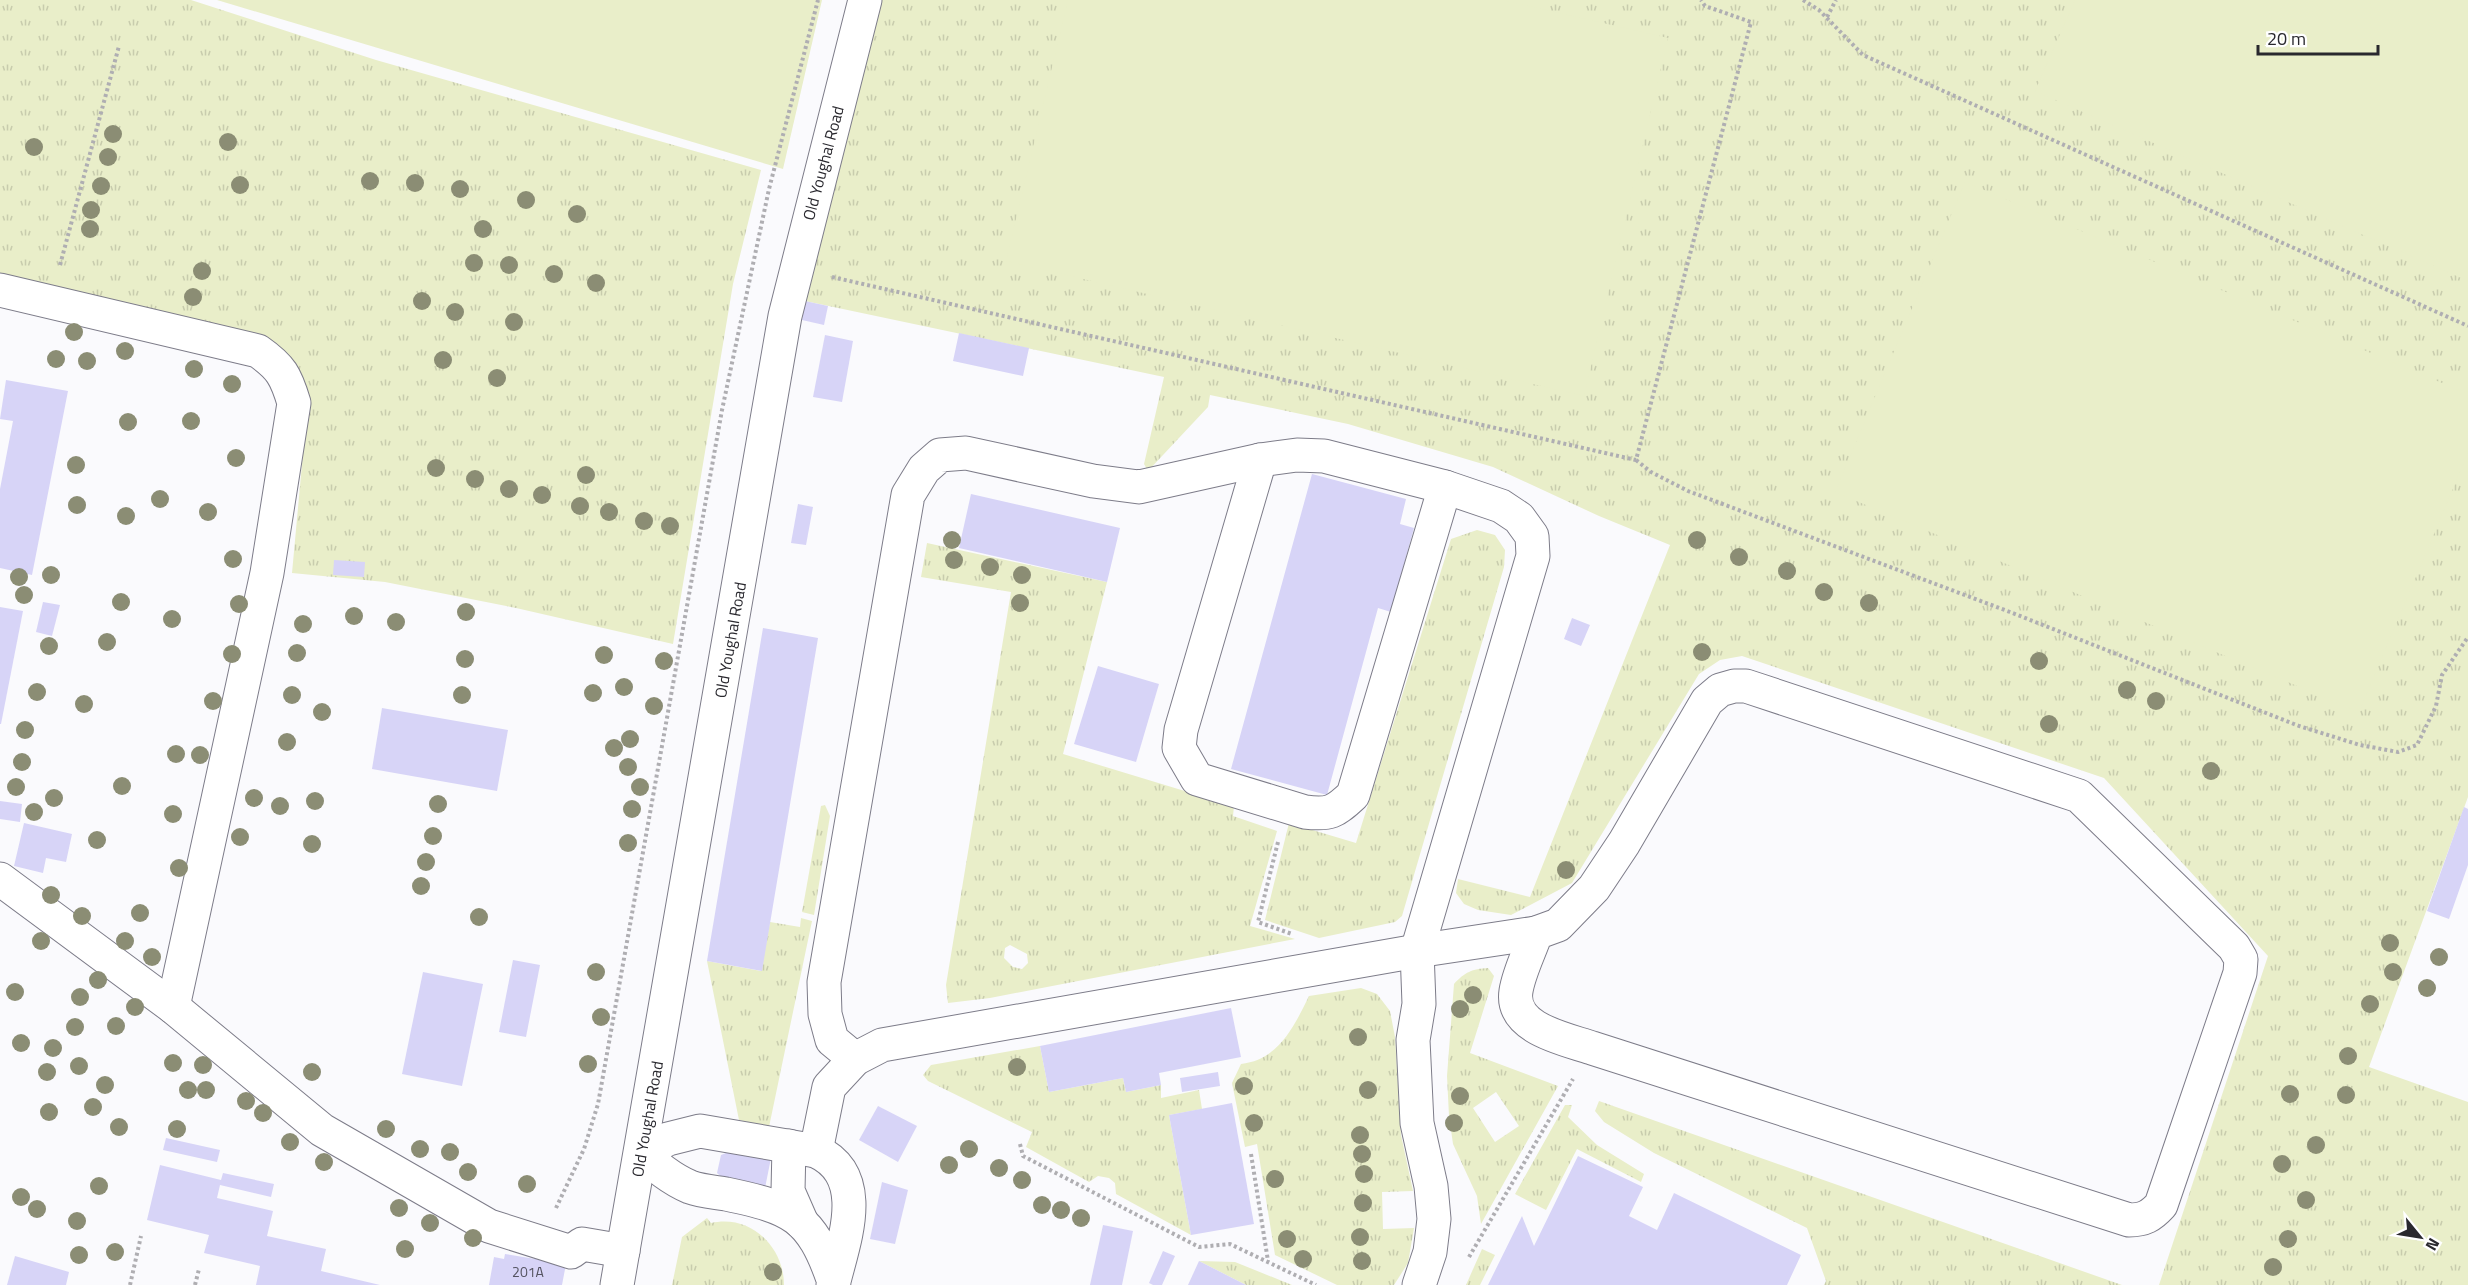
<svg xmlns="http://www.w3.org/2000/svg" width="2468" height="1285" font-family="'Titillium Web',sans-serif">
<defs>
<pattern id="grass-tufts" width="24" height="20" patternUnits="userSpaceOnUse" patternTransform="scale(1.5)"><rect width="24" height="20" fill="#e9eec9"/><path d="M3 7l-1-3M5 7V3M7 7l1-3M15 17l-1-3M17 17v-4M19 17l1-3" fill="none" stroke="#c8ccad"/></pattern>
</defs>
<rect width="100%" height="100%" fill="#fafafd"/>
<!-- grass -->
<g fill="url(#grass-tufts)" fill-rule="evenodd">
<path d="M0 0H191L376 60 761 170 733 284 673 644 516 608 385 582 292 573 307 410 287 357 0 277Z"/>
<path d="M880 0H2468V797L2369 1067 2468 1102V1285H2159L2268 956 2104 778 1742 656 1720 660 1699 674 1572 883 1511 915 1478 910 1464 904 1456 893 1458 879 1530 897 1670 545 1599 516 1493 467 1348 424 1210 395 1208 407 1148 471 1144 464 1164 377 805 301Z"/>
<path d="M1477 530 1495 535 1505 550 1504 567 1402 916 1395 922 1319 938 1265 920 1289 823 1356 843 1451 539Z"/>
<path d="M927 543 1107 582 1063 754 1234 806 1233 816 1277 831 1250 926 1295 939 990 998 948 1003 946 985 1011 592 921 577ZM1010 945 1027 954 1028 963 1022 969 1013 967 1004 958 1005 948Z"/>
<path d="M825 805 830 816 814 915 802 912 821 806Z"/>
<path d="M801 918 812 921 769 1127 739 1120 707 961 761 971 770 922 800 927Z"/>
<path d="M1488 968 1494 976 1470 1053 1558 1086 1481 1224 1477 1196 1453 1144 1449 1116 1447 1076 1454 984C1465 972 1472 969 1488 968ZM1496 1092 1519 1126 1495 1142 1473 1108Z"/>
<path d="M1361 988 1377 994 1390 1011 1395 1037 1401 1135 1413 1191 1382 1192 1383 1229 1414 1228 1408 1263 1394 1285H1337L1275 1255 1257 1144 1245 1147 1232 1083 1241 1064C1278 1060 1294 1027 1309 996Z"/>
<path d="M1040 1046 1049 1092 1123 1078 1126 1092 1161 1085V1098L1199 1090 1202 1109 1169 1115 1191 1235 1116 1194 1115 1183 1109 1178 1098 1176 1089 1182 1026 1147 1032 1132 928 1081 923 1075 931 1065Z"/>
<path d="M1599 1101 2122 1285H1824L1826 1281 1807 1228 1654 1153 1604 1122 1595 1111Z"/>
<path d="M1565 1105H1572L1568 1117 1597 1145 1644 1174 1641 1182 1577 1149 1546 1210 1515 1194Z"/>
<path d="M707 1218 711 1223C750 1214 784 1246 784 1285H672L682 1237Z"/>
<path d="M1482 1249 1495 1255 1480 1285H1466Z"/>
<path d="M1199 1261 1235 1262 1292 1285H1246Z"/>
</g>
<!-- pitch -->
<g fill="#e9eec9">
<path d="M217 0H822L783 169Z"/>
<path d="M1068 0H1503L1668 38 1584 396 1006 261Z"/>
<path d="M2075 0H2468V281L2035 91Z"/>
<path d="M1965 182 2468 394V453L2359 712 1835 492Z"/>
</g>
<!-- building -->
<g fill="#d7d4f7">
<path d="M805 301 828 306 824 325 802 320Z"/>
<path d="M959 333 1029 348 1023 376 953 361Z"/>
<path d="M825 335 853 341 842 402 813 397Z"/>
<path d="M6 380 68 391 32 575 0 568V489L13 421 0 419Z"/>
<path d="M1312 474 1406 499 1400 524 1414 528 1391 612 1378 608 1327 795 1231 769Z"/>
<path d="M971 494 1120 528 1107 582 959 548Z"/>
<path d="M798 504 813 507 806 545 791 543Z"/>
<path d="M334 560 365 562 364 577 333 575Z"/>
<path d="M43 602 60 605 52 636 36 632Z"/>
<path d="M0 607 23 611 1 724H0Z"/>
<path d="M1572 618 1590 625 1581 646 1564 639Z"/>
<path d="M763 628 818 638 762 971 707 961Z"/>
<path d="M1098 666 1159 684 1136 762 1074 744Z"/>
<path d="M382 708 508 730 497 791 372 769Z"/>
<path d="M0 801 22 804 20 822 0 819Z"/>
<path d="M2464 807 2468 809V865L2449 919 2427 911Z"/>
<path d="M24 823 72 834 66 862 46 858 43 873 14 866Z"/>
<path d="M513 960 540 965 526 1037 499 1032Z"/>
<path d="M423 972 483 984 462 1086 402 1074Z"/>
<path d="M1231 1008 1241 1057 1159 1073 1161 1085 1126 1092 1123 1078 1049 1092 1040 1046Z"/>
<path d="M1218 1072 1220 1086 1182 1092 1180 1078Z"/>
<path d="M1232 1103 1254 1224 1191 1235 1169 1115Z"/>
<path d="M878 1106 917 1126 898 1162 859 1140Z"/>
<path d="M166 1138 220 1150 217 1162 163 1150Z"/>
<path d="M731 1151 771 1158 765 1188 725 1180 717 1173 721 1155Z"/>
<path d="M1578 1156 1643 1187 1629 1216 1657 1230 1674 1193 1801 1255 1787 1285H1488L1522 1216 1534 1246Z"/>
<path d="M160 1165 221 1180 223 1173 274 1184 271 1197 220 1185 217 1198 273 1211 267 1236 326 1249 321 1271 380 1285H256L260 1266 204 1253 209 1235 147 1220Z"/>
<path d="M882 1182 908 1190 895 1244 870 1239Z"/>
<path d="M1103 1225 1133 1231 1122 1285H1090Z"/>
<path d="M1163 1251 1175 1256 1162 1285H1153L1149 1283Z"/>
<path d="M505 1254 566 1264 562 1285H489L494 1257 504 1259Z"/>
<path d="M15 1256 69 1272 66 1285H7Z"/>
<path d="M1199 1261 1246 1285H1188Z"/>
</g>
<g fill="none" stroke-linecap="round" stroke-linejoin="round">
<defs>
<g id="minor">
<path d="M0 290 258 351C281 367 286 376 294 403L267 573 173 1007"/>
<path d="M1260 460 1181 730 1179 748 1197 779 1305 812C1330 815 1335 812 1353 795L1445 487"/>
<path d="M1734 686H1746L2079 796 2234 947 2241 959 2240 973 2161 1205C2151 1216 2144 1220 2129 1220L1592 1048C1566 1039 1510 1029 1516 991 1519 972 1530 951 1536 933L1558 925 1594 888 1624 843 1707 701 1720 690Z"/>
<path d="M0 879 173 1007 322 1130 489 1226 571 1252 582 1244 623 1251"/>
<path d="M855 1059 832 1040 825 1014 824 982 908 495 924 469 940 455 966 453 1093 481 1139 487 1260 460 1297 455 1324 456 1445 487 1501 506 1519 518 1532 536 1533 556 1417 951 1419 1004 1413 1040 1417 1123 1431 1186 1434 1219 1430 1252 1419 1285"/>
<path d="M789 1146 788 1191 802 1223"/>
<path d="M816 1151 829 1087 855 1059 882 1045 1417 951 1536 933"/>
<path d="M617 1285 785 316 865 0"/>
<path d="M833 1285C844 1240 870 1176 816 1151L700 1131 668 1139 641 1153C656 1166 671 1179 690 1187 701 1191 714 1192 726 1194 792 1208 811 1215 834 1282"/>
</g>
</defs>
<!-- minor casing -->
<use href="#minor" stroke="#7d7c89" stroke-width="35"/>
<!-- path -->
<g stroke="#afaeb2" stroke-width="4" stroke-dasharray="3 3" stroke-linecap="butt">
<path d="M1803 0 1819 10 1863 55 2468 326"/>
<path d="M1827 17 1836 0"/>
<path d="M60 265 119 46"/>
<path d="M832 277 1636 460 1751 22 1705 6 1701 0"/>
<path d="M1636 460 1651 472 1688 491 2010 612 2299 726 2360 745 2398 752 2417 745 2436 706 2442 675 2468 637"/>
<path d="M1278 842 1258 922 1292 934"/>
<path d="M1020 1144 1023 1156 1199 1247 1230 1244 1316 1285"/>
<path d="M1251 1154 1268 1261"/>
<path d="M556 1208 584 1149 598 1104 722 410 769 189 818 0"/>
<path d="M1469 1257 1573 1079"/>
<path d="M130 1285 141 1236"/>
<path d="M195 1285 199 1269"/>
</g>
<!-- minor -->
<use href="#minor" stroke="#fff" stroke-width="33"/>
</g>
<!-- trees -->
<g fill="#8b8d74">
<circle cx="113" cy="134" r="9"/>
<circle cx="228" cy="142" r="9"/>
<circle cx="34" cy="147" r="9"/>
<circle cx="108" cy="157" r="9"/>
<circle cx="370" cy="181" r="9"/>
<circle cx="415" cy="183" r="9"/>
<circle cx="240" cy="185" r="9"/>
<circle cx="101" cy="186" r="9"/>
<circle cx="460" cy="189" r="9"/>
<circle cx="526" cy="200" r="9"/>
<circle cx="91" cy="210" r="9"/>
<circle cx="577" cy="214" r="9"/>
<circle cx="90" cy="229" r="9"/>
<circle cx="483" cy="229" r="9"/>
<circle cx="474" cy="263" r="9"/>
<circle cx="509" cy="265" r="9"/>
<circle cx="202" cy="271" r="9"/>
<circle cx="554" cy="274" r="9"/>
<circle cx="596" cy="283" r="9"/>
<circle cx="193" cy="297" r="9"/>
<circle cx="422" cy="301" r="9"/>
<circle cx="455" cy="312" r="9"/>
<circle cx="514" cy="322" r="9"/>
<circle cx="74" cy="332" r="9"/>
<circle cx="125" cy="351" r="9"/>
<circle cx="56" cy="359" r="9"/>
<circle cx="443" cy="360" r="9"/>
<circle cx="87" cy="361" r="9"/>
<circle cx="194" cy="369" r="9"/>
<circle cx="497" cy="378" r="9"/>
<circle cx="232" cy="384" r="9"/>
<circle cx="191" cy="421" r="9"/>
<circle cx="128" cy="422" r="9"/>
<circle cx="236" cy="458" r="9"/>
<circle cx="76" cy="465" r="9"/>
<circle cx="436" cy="468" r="9"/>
<circle cx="586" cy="475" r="9"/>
<circle cx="475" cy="479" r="9"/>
<circle cx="509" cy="489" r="9"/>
<circle cx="542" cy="495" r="9"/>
<circle cx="160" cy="499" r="9"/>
<circle cx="77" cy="505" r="9"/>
<circle cx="580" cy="506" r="9"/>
<circle cx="208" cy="512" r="9"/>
<circle cx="609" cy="512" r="9"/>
<circle cx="126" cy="516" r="9"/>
<circle cx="644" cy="521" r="9"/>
<circle cx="670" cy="526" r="9"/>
<circle cx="952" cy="540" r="9"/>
<circle cx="1697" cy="540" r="9"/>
<circle cx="1739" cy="557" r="9"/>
<circle cx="233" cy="559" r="9"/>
<circle cx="954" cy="560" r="9"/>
<circle cx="990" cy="567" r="9"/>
<circle cx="1787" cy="571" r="9"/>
<circle cx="51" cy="575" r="9"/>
<circle cx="1022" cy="575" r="9"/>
<circle cx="19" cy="577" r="9"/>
<circle cx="1824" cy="592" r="9"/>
<circle cx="24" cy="595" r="9"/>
<circle cx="121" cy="602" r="9"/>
<circle cx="1020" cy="603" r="9"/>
<circle cx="1869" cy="603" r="9"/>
<circle cx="239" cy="604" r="9"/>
<circle cx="466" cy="612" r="9"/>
<circle cx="354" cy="616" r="9"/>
<circle cx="172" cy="619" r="9"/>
<circle cx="396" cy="622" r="9"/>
<circle cx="303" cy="624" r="9"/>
<circle cx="107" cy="642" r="9"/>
<circle cx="49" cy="646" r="9"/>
<circle cx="1702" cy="652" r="9"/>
<circle cx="297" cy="653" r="9"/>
<circle cx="232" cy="654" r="9"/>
<circle cx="604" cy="655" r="9"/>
<circle cx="465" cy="659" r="9"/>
<circle cx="664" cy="661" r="9"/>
<circle cx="2039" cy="661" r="9"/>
<circle cx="624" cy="687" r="9"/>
<circle cx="2127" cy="690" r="9"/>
<circle cx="37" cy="692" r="9"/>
<circle cx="593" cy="693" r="9"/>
<circle cx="292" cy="695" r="9"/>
<circle cx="462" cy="695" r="9"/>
<circle cx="213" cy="701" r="9"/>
<circle cx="2156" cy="701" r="9"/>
<circle cx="84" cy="704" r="9"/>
<circle cx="654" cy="706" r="9"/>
<circle cx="322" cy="712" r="9"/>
<circle cx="2049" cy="724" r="9"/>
<circle cx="25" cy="730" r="9"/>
<circle cx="630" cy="739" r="9"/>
<circle cx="287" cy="742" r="9"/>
<circle cx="614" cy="748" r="9"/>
<circle cx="176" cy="754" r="9"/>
<circle cx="200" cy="755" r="9"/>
<circle cx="22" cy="762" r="9"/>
<circle cx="628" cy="767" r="9"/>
<circle cx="2211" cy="771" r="9"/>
<circle cx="122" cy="786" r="9"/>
<circle cx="16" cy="787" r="9"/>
<circle cx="640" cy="787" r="9"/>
<circle cx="54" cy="798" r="9"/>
<circle cx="254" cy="798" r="9"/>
<circle cx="315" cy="801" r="9"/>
<circle cx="438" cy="804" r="9"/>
<circle cx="280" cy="806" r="9"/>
<circle cx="632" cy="809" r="9"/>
<circle cx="34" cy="812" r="9"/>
<circle cx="173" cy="814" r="9"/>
<circle cx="433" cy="836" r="9"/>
<circle cx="240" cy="837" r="9"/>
<circle cx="97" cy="840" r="9"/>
<circle cx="628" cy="843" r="9"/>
<circle cx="312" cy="844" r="9"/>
<circle cx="426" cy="862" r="9"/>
<circle cx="179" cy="868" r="9"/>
<circle cx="1566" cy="870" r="9"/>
<circle cx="421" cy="886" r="9"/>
<circle cx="51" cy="895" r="9"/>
<circle cx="140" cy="913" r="9"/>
<circle cx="82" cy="916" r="9"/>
<circle cx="479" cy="917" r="9"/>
<circle cx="41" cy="941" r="9"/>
<circle cx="125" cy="941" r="9"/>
<circle cx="2390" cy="943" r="9"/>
<circle cx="152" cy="957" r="9"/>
<circle cx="2439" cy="957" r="9"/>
<circle cx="596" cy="972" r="9"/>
<circle cx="2393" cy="972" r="9"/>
<circle cx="98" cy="980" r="9"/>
<circle cx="2427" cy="988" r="9"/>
<circle cx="15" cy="992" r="9"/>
<circle cx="1473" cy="995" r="9"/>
<circle cx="80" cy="997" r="9"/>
<circle cx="2370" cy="1004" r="9"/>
<circle cx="135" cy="1007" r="9"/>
<circle cx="1460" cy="1009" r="9"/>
<circle cx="601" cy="1017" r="9"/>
<circle cx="116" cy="1026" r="9"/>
<circle cx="75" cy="1027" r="9"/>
<circle cx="1358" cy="1037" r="9"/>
<circle cx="21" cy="1043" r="9"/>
<circle cx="53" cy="1048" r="9"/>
<circle cx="2348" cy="1056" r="9"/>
<circle cx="173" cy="1063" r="9"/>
<circle cx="588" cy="1064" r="9"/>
<circle cx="203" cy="1065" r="9"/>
<circle cx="79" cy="1066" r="9"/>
<circle cx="1017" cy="1067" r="9"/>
<circle cx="47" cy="1072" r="9"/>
<circle cx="312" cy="1072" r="9"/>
<circle cx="105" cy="1085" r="9"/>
<circle cx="1244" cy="1086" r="9"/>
<circle cx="188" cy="1090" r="9"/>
<circle cx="206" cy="1090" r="9"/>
<circle cx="1368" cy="1090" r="9"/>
<circle cx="2290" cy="1094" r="9"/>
<circle cx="2346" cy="1095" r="9"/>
<circle cx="1460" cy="1096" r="9"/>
<circle cx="246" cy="1101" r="9"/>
<circle cx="93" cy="1107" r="9"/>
<circle cx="49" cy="1112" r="9"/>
<circle cx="263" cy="1113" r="9"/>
<circle cx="1254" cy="1123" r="9"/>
<circle cx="1454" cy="1123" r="9"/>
<circle cx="119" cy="1127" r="9"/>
<circle cx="177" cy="1129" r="9"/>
<circle cx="386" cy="1129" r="9"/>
<circle cx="1360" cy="1135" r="9"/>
<circle cx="290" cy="1142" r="9"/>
<circle cx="2316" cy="1145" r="9"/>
<circle cx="420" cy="1149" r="9"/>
<circle cx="969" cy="1149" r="9"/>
<circle cx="450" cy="1152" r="9"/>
<circle cx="1362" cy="1154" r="9"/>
<circle cx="324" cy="1162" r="9"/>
<circle cx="2282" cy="1164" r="9"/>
<circle cx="949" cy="1165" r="9"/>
<circle cx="999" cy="1168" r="9"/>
<circle cx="468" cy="1172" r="9"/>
<circle cx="1364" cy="1174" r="9"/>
<circle cx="1275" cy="1179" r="9"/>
<circle cx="1022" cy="1180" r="9"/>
<circle cx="527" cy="1184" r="9"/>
<circle cx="99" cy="1186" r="9"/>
<circle cx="21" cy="1197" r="9"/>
<circle cx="2306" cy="1200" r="9"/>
<circle cx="1363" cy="1203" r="9"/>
<circle cx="1042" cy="1205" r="9"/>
<circle cx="399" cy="1208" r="9"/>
<circle cx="37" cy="1209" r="9"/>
<circle cx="1061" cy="1210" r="9"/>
<circle cx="1081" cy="1218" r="9"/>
<circle cx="77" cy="1221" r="9"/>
<circle cx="430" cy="1223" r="9"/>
<circle cx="1360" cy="1237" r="9"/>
<circle cx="473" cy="1238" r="9"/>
<circle cx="1287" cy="1239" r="9"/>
<circle cx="2288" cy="1239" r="9"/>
<circle cx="405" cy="1249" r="9"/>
<circle cx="115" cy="1252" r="9"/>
<circle cx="79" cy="1255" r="9"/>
<circle cx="1303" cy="1259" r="9"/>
<circle cx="1362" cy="1261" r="9"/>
<circle cx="2273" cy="1267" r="9"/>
<circle cx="773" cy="1272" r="9"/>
</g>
<g text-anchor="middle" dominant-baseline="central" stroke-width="6" stroke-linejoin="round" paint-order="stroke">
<!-- number labels -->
<g font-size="14" fill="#545360">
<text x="528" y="1271">201A</text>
</g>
<!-- street labels -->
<g font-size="16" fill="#29282e" stroke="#fff">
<text transform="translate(823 163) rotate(-75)">Old Youghal Road</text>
<text transform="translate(730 640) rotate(-80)">Old Youghal Road</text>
<text transform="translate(647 1119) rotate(-80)">Old Youghal Road</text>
</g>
</g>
<!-- north arrow -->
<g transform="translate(2420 1237) rotate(120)" stroke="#ffffff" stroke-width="4.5" paint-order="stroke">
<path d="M0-4.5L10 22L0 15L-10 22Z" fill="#29282e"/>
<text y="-9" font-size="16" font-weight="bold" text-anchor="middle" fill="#29282e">N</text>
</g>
<!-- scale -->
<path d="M2258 45v9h120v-9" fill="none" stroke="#29282e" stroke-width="3"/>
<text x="2267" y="45" font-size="18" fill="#29282e" stroke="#ffffff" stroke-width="4.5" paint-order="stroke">20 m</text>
</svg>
